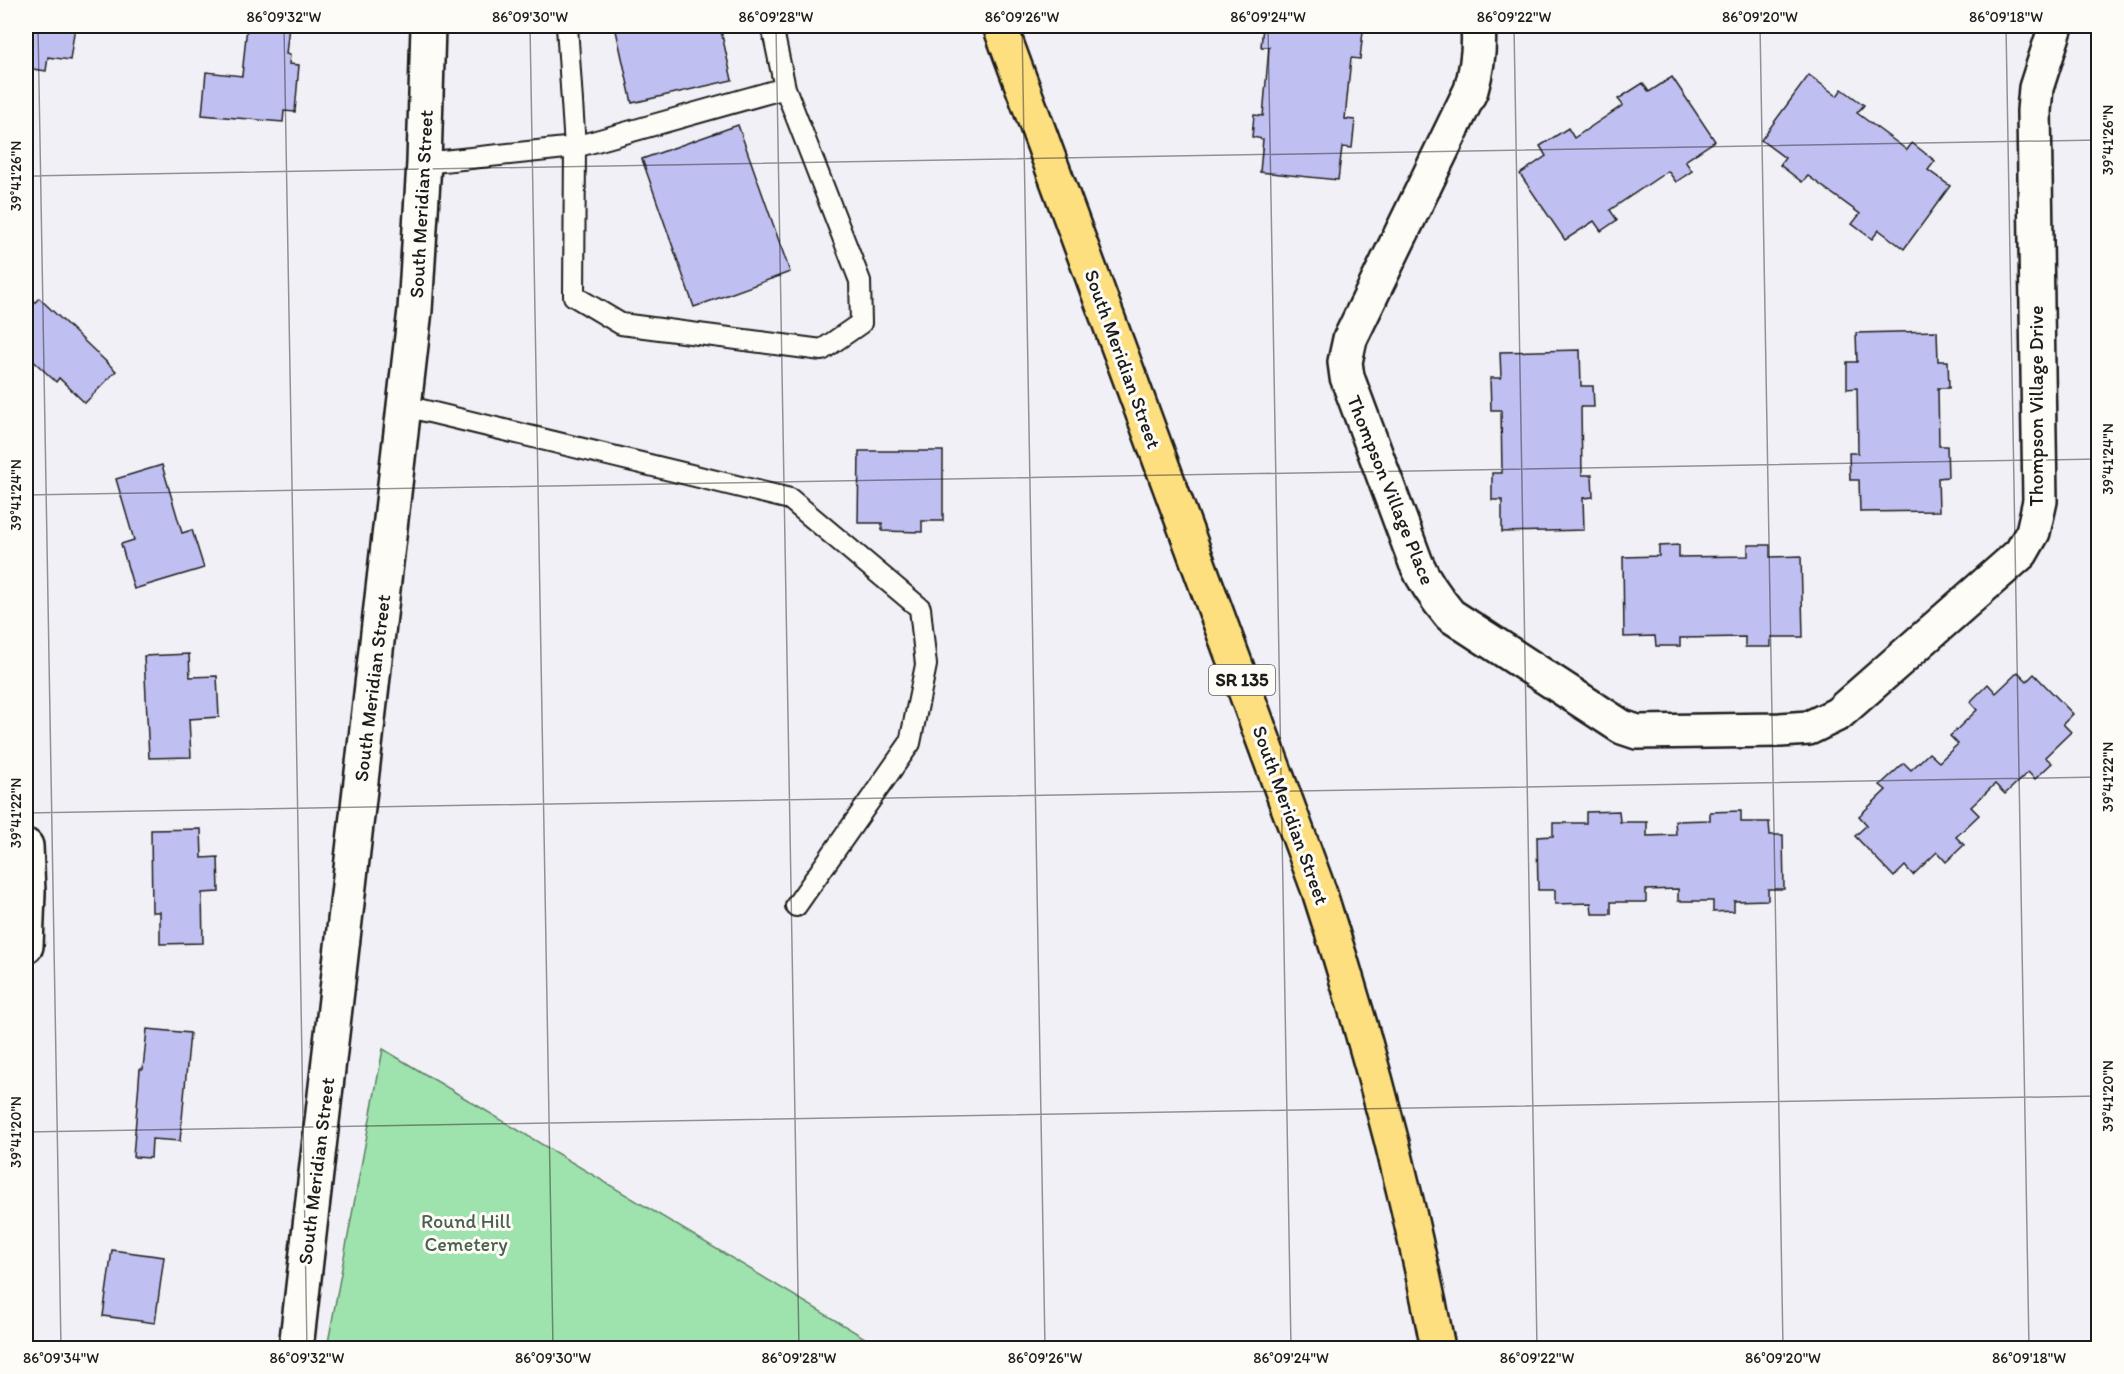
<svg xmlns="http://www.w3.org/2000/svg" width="2124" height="1374" font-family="Itim,sans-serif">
<rect width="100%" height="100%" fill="#f1f0f6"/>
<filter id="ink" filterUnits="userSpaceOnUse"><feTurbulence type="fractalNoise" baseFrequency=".0167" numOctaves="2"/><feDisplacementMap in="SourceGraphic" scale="12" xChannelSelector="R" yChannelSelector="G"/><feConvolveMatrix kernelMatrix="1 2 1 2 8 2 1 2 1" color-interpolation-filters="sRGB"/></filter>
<g filter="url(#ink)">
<!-- green -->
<path fill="#9ee2ae" stroke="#5d7f65" stroke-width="1.5" d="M383 1049 875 1344 880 1348H327Z"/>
<!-- building -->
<g fill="#bfbff1" stroke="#1c1c1c" stroke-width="1.5">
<path d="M26 26H75L70 60 48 57 46 71 26 68Z"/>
<path d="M247 26H289L286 54 290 55 289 64 299 65 295 112 284 111 283 122 202 115 206 72 242 76Z"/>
<path d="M615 26H720L732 80 632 103Z"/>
<path d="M1263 26H1354L1353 30 1363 31 1360 59 1351 58 1345 119 1355 120 1352 148 1342 147 1338 180 1260 172 1263 139 1252 137 1254 115 1263 116 1269 47H1261Z"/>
<path d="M1809 75 1837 96 1842 89 1864 105 1857 113 1907 150 1912 143 1935 161 1928 170 1950 186 1904 249 1879 230 1872 239 1852 224 1860 214 1808 176 1802 182 1780 165 1785 158 1761 140Z"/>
<path d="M1672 77 1715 141 1685 161 1692 171 1676 182 1668 171 1610 210 1617 220 1601 231 1594 221 1565 240 1520 174 1546 156 1540 146 1568 128 1574 138 1623 105 1618 99 1643 83 1649 92Z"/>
<path d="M738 125 790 272 694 307 642 159Z"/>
<path d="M39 298 116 371 85 403 59 378 56 382 26 354V312Z"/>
<path d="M1937 331 1938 361H1948L1949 388H1938L1939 446H1947L1948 477 1938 478 1939 511 1860 512 1859 480H1850L1849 453H1858L1857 388 1847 389V362H1857L1856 333Z"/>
<path d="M1580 350 1581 386H1593L1594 407H1581L1582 475H1592L1593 497 1583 498 1584 530 1502 532V500H1492V473H1502L1501 410H1491L1490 378H1501L1500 352Z"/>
<path d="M859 451H943V521H922V532L882 531V523H858Z"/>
<path d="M162 465 182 533 192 530 204 568 134 589 121 544 134 540 116 479Z"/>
<path d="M1679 545V557L1748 556V545H1770V557L1801 556 1803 637H1771V647H1745V637L1680 638V646H1656L1655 636 1624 637 1623 557 1659 556V546Z"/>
<path d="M189 654 190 677 217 676 219 717 189 719 191 757 149 758 144 656Z"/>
<path d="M2018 672 2027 681 2034 674 2073 714 2063 724 2071 732 2045 757 2052 763 2035 779 2028 772 2005 794 1995 784 1971 807 1979 815 1956 837 1964 845 1946 862 1937 852 1913 875 1905 866 1894 877 1855 836 1867 825 1859 816 1886 790 1880 785 1904 763 1911 770 1929 753 1939 762 1958 744 1950 736 1977 710 1970 702 1988 684 1996 693Z"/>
<path d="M1619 811 1620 822H1647V836L1676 835 1675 821 1710 820V812L1741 811V822H1769L1770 835H1783L1784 889H1768V900L1734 901V911L1713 912V901H1678V889L1646 890V902H1611V914H1592L1591 903 1555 904V890H1538L1537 837 1553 836V823H1586V812Z"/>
<path d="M201 829 202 858 218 857 219 892 202 893 203 943 160 944V912H152L151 830Z"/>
<path d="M147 1029 190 1033 180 1141 152 1139 151 1158 133 1157 140 1069H143Z"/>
<path d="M112 1250 164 1257 155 1323 103 1316Z"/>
</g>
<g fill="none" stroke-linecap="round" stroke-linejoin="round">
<defs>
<g id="lane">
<path d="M772 26 785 88 860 281 861 323 822 350 621 324 574 296 575 147 785 88"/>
<path d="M424 163 575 147 567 26"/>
<path d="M405 406 790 499 920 608 926 665 910 743 796 906"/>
</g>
<g id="street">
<path d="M1478 26C1480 48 1477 69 1471 90L1350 339 1345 362 1347 377 1416 563C1425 583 1436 598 1450 615L1622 727 1637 732 1780 730 1809 728 1838 714 2021 553 2033 532 2040 501 2034 111 2036 88 2056 26"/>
<path d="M26 846 28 892 26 946"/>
<path d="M296 1348 415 310 424 163 428 26"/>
</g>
<path id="primary" d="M1000 26 1319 891C1368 1041 1408 1194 1438 1348"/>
</defs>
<!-- lane casing -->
<use href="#lane" stroke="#1c1c1c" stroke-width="24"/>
<!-- street casing -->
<use href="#street" stroke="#1c1c1c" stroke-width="38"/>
<!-- primary casing -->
<use href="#primary" stroke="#1c1c1c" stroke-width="38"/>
<!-- lane -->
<use href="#lane" stroke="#fdfcf7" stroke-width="20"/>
<!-- street -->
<use href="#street" stroke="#fdfcf7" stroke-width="33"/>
<!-- primary -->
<use href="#primary" stroke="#fddf80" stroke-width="33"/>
</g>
</g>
<!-- ticks -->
<path fill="none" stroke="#1c1c1c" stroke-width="1.5" stroke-opacity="0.45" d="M38 26 61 1348M284 26 307 1348M530 26 553 1348M776 26 799 1348M1022 26 1045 1348M1268 26 1291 1348M1514 26 1537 1348M1760 26 1783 1348M2006 26 2029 1348M26 176 2098 140M26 495 2098 459M26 813 2098 777M26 1132 2098 1096"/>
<g text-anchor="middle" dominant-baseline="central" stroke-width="6" stroke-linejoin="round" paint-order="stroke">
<!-- shield labels -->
<rect fill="#fdfcf7" stroke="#605f5e" stroke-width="1.5" x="1209" y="665" width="66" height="30" rx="4.5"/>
<g font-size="18" font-weight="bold" fill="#1c1c1c">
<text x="1242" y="680">SR 135</text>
</g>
<!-- street labels -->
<g font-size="20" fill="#1c1c1c" stroke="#fdfcf7">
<text transform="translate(421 204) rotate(-87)">South Meridian Street</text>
<text transform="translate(1123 359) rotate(70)">South Meridian Street</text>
<text transform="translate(2036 406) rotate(-90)">Thompson Village Drive</text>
<text transform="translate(1391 490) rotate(68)">Thompson Village Place</text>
<text transform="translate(372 688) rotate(-83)">South Meridian Street</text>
<text transform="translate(1291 815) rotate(70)">South Meridian Street</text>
<text transform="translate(316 1171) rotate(-83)">South Meridian Street</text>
</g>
<!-- park labels -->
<g font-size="20" fill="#4a614f" stroke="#fdfcf7">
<text x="466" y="1221">Round Hill<tspan x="466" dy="23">Cemetery</tspan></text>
</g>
</g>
<!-- margin -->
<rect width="2124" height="1374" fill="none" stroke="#fdfcf7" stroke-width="66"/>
<rect x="33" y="33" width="2058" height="1308" fill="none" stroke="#1c1c1c" stroke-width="2"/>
<g font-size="15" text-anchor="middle" fill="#1c1c1c">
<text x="284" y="22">86°09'32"W</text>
<text x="530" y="22">86°09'30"W</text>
<text x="776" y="22">86°09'28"W</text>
<text x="1022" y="22">86°09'26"W</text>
<text x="1268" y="22">86°09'24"W</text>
<text x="1514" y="22">86°09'22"W</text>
<text x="1760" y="22">86°09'20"W</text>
<text x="2006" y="22">86°09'18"W</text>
<text transform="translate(2108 140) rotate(-90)" y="5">39°41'26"N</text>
<text transform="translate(16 176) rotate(-90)" y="5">39°41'26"N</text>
<text transform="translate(2108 459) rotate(-90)" y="5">39°41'24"N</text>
<text transform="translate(16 495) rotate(-90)" y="5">39°41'24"N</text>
<text transform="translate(2108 777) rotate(-90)" y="5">39°41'22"N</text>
<text transform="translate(16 813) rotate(-90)" y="5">39°41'22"N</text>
<text transform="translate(2108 1096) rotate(-90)" y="5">39°41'20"N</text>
<text transform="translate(16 1132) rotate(-90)" y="5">39°41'20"N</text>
<text x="61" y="1363">86°09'34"W</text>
<text x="307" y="1363">86°09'32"W</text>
<text x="553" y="1363">86°09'30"W</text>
<text x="799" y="1363">86°09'28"W</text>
<text x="1045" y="1363">86°09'26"W</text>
<text x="1291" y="1363">86°09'24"W</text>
<text x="1537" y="1363">86°09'22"W</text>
<text x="1783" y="1363">86°09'20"W</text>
<text x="2029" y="1363">86°09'18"W</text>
</g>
</svg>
